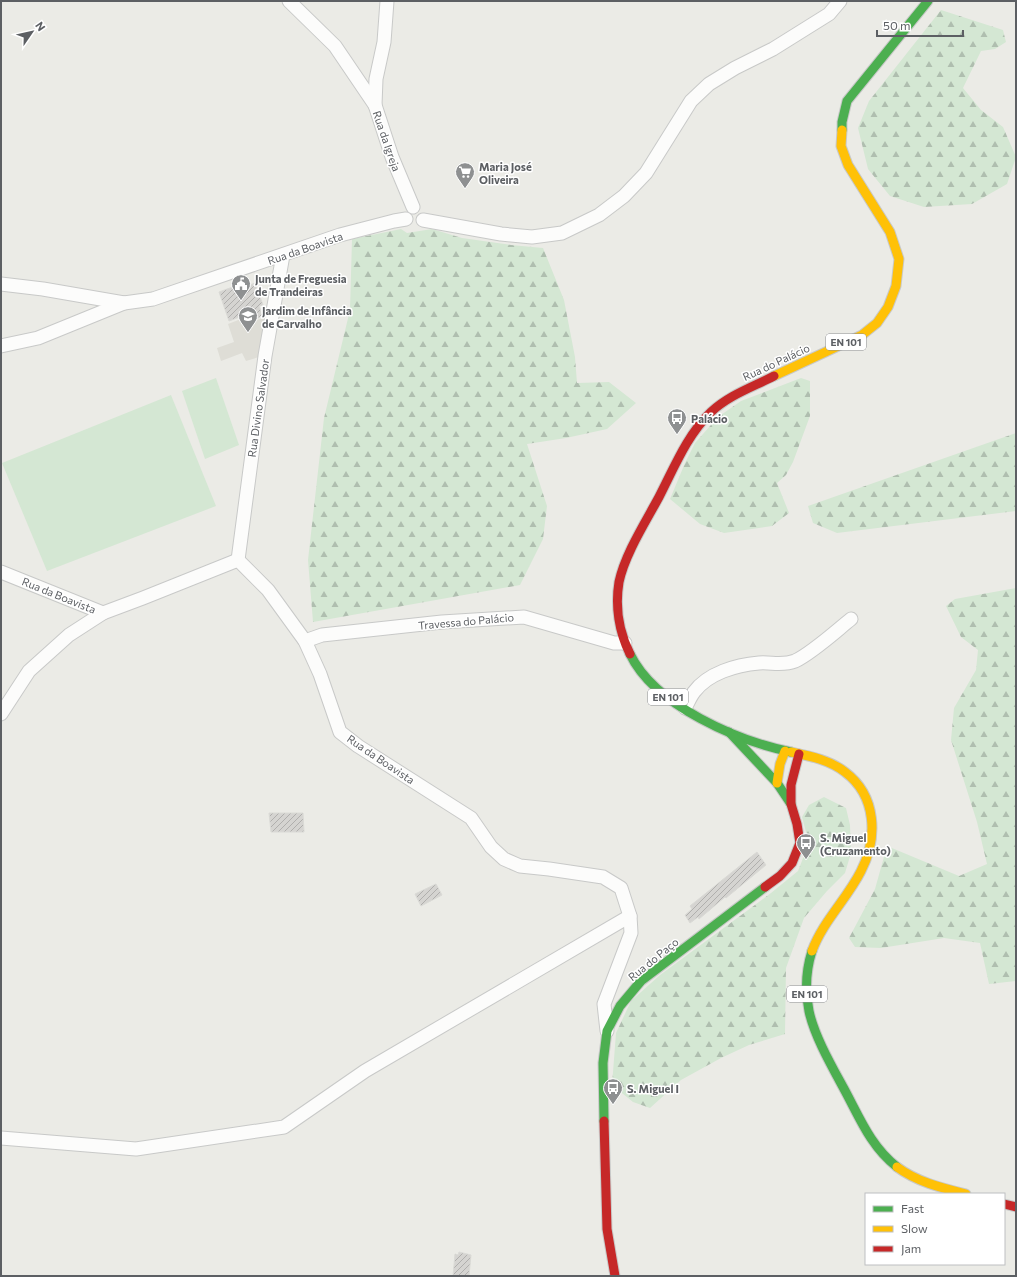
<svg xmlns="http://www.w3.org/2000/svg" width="1017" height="1277" font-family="Commissioner,sans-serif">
<defs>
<pattern id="forest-firs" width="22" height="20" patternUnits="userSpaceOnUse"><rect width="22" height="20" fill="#d4e7d3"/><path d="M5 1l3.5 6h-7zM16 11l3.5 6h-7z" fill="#afbeaf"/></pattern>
<pattern id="building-hatch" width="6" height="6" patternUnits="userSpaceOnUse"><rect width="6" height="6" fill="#d5d4d1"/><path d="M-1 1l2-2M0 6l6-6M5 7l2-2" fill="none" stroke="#b0afad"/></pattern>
</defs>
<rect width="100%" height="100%" fill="#ebebe6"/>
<!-- education -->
<path fill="#deddd6" d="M265 317 267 323 262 356 246 361 242 353 221 361 217 348 234 342 228 324 241 319 244 325Z"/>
<!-- forest -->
<g fill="url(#forest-firs)">
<path d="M941 10 1003 30 1006 42 995 49 981 51 963 88 981 110 1003 127 1016 157 1007 184 972 204 924 207 890 196 868 169 858 128 869 101Z"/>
<path d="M401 229 407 233 432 229 462 238 511 245 543 248 564 300 575 357 577 383 609 382 636 403 607 429 566 438 527 444 547 506 543 539 520 585 313 622 308 560 324 418 350 310 352 239Z"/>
<path d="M801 378 810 381V416L793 462 786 475 777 483 789 513 772 526 724 533 700 524 670 499 685 463 695 443 718 417 741 401Z"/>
<path d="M1016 433V511L837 533 813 523 808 506Z"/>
<path d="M1016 588V981L989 984 980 943 944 938 881 948 855 947 849 938 875 889 887 846 959 876 987 864 977 822 951 740 954 708 976 670 978 650 961 637 946 606 955 599Z"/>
<path d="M824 797 846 808 850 825 851 853 845 873 827 891 804 918 786 968 785 1034 749 1045 721 1058 681 1080 650 1108 633 1102 612 1085 616 1033 631 1001 660 975 771 893 798 871 809 843 802 817 809 805Z"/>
</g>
<!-- pitch -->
<g fill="#d4e7d3">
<path d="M216 378 239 445 205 459 182 391Z"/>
<path d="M171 395 216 506 47 571 2 463Z"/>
</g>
<!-- building -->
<g fill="url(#building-hatch)" stroke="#dadad6">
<path d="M255 283 263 305 259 306 263 316 245 323 242 316 229 321 219 292 241 284 243 288Z"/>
<path d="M269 813H303L304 832H271Z"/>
<path d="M757 852 766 865 726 898 725 897 699 919 698 917 690 923 685 915 692 909 690 906Z"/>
<path d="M436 884 442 895 421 906 415 894Z"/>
<path d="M459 1252 471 1255 469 1276H453L455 1254 458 1255Z"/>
</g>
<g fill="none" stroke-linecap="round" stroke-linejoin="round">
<defs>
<g id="street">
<path d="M289 1 335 46 375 105"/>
<path d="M387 1 384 42 376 79 375 105 392 157 413 207"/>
<path d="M423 220 501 234 532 237 562 233 599 215 624 196 646 173 691 101 709 84 735 68 773 49 829 14 840 1"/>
<path d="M1 284 43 289 124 303"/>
<path d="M1 346 38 338 124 303 153 299 340 235 394 221 406 219"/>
<path d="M238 560 265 356 283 255"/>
<path d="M1 572 103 613 143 598 238 560 268 590 305 641 320 674 340 732 358 746 471 818 491 847 504 859 520 866 549 869 603 877 621 888 630 916 631 933 604 1004 607 1031"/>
<path d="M305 641 322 635 442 622 524 617 614 643H625"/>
<path d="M685 708C688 703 690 697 694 692 708 673 736 665 759 663 771 662 783 666 795 661 812 653 836 631 851 619"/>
<path d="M1 714 29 671 69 635 103 613"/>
<path d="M1 1138 136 1149 284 1127 365 1071 630 916"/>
</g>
<g id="fast">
<path d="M842 130V122L847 101 928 1"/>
<path d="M630 654C655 706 738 741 791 752"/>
<path d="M729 732 777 783 791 804"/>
<path d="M812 951C806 970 805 991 809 1011 814 1035 831 1065 843 1087 859 1116 870 1146 897 1167"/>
<path d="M604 1121 603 1063 607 1031 620 1006 641 981 765 887"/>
</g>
<g id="slow">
<path d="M774 376 862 335 877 323 888 307 896 286 899 259 890 232 848 165 841 146 842 130"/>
<path d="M791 752C810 756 830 760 845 772 877 796 878 838 861 871 847 899 823 921 812 951"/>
<path d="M777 783 780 764 785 751"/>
<path d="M897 1167C917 1182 942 1188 966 1194"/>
</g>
<g id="jam">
<path d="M630 654C619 632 615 606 619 582 625 554 645 523 659 497 674 468 687 435 711 412 729 395 753 387 774 376"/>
<path d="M765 887 780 876 792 863 800 843 797 824 791 804V785L799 754"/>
<path d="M604 1121 607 1229 615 1276"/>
<path d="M1004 1204 1016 1207"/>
</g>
</defs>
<!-- street casing -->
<use href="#street" stroke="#c8c9c8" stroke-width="15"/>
<!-- fast casing -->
<use href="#fast" stroke="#c8c9c8" stroke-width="11"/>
<!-- slow casing -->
<use href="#slow" stroke="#c8c9c8" stroke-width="11"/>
<!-- jam casing -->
<use href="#jam" stroke="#c8c9c8" stroke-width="11"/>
<!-- street -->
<use href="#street" stroke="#fcfcfb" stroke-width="13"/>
<!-- fast -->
<use href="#fast" stroke="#4caf50" stroke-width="9"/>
<!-- slow -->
<use href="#slow" stroke="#ffc107" stroke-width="9"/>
<!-- jam -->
<use href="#jam" stroke="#c62828" stroke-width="9"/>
</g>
<!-- icons -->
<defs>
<symbol id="supermarket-pin" viewBox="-11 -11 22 30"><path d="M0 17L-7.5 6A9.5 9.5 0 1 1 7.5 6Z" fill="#8e9091" stroke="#fff"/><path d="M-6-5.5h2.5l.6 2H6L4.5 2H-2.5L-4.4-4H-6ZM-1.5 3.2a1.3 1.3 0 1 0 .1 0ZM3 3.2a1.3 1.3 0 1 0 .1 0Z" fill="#fff"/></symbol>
<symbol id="civic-pin" viewBox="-11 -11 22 30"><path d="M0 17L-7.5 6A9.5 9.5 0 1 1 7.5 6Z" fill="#8e9091" stroke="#fff"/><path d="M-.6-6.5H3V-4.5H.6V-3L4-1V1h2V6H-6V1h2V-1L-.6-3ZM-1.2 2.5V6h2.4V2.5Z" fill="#fff"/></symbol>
<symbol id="school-pin" viewBox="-11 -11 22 30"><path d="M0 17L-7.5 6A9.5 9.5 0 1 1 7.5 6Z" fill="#8e9091" stroke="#fff"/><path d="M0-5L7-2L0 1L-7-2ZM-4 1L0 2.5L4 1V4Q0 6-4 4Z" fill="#fff"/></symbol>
<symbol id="bus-pin" viewBox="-11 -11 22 30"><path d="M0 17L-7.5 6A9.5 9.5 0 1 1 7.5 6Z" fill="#8e9091" stroke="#fff"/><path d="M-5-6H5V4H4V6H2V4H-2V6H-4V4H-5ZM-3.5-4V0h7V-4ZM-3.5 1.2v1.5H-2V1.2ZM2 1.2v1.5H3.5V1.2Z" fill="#fff"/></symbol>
</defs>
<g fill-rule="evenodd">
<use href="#supermarket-pin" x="454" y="161" width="22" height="30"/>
<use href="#civic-pin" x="230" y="273" width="22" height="30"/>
<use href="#school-pin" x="237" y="305" width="22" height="30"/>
<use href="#bus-pin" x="666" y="407" width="22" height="30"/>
<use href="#bus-pin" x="795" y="832" width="22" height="30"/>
<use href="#bus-pin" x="602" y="1077" width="22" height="30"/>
</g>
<g text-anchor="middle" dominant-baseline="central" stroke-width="3" stroke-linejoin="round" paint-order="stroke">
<!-- shield labels -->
<g fill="#fff" stroke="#8d8f92" stroke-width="1">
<rect x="826" y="334" width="40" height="16" rx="3"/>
<rect x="648" y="689" width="40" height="16" rx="3"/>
<rect x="787" y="986" width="40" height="16" rx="3"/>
</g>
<g font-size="10" font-weight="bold" fill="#5c5f63">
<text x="846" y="342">EN 101</text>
<text x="668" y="697">EN 101</text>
<text x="807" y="994">EN 101</text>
</g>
<!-- street labels -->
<g font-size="11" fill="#5c5f63" stroke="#fff">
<text transform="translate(387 141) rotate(71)">Rua da Igreja</text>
<text transform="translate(305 248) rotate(-19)">Rua da Boavista</text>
<text transform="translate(776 362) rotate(-25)">Rua do Palácio</text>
<text transform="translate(258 408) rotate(-82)">Rua Divino Salvador</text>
<text transform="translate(59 595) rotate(22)">Rua da Boavista</text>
<text transform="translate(466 621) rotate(-5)">Travessa do Palácio</text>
<text transform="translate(381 759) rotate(34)">Rua da Boavista</text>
<text transform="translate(653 959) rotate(-39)">Rua do Paço</text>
</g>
<!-- poi labels -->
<g font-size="11" font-weight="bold" fill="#5c5f63" stroke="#fff" text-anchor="start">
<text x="479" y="166">Maria José<tspan x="479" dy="13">Oliveira</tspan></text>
<text x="255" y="278">Junta de Freguesia<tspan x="255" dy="13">de Trandeiras</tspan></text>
<text x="262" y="310">Jardim de Infância<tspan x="262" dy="13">de Carvalho</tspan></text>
<text x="691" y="418">Palácio</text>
<text x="820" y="837">S. Miguel<tspan x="820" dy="13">(Cruzamento)</tspan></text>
<text x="627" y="1088">S. Miguel I</text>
</g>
</g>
<!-- border -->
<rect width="1017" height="1277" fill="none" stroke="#5c5f63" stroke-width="4"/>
<!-- legend -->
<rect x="865" y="1193" width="140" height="72" fill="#ffffff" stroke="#bebfc1"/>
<rect x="873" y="1206" width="20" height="6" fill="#4caf50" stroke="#bebfc1"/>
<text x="901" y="1213" font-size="12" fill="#5c5f63">Fast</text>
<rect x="873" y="1226" width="20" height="6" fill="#ffc107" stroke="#bebfc1"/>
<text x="901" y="1233" font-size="12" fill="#5c5f63">Slow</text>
<rect x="873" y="1246" width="20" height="6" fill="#c62828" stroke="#bebfc1"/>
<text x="901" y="1253" font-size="12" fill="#5c5f63">Jam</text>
<!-- north arrow -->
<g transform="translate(32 32) rotate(56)" stroke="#ffffff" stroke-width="3" paint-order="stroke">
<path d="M0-3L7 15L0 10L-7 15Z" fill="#5c5f63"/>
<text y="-6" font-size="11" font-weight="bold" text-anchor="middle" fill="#5c5f63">N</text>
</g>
<!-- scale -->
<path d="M877 30v6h86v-6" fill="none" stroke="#5c5f63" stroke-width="2"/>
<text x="883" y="30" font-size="12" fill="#5c5f63" stroke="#ffffff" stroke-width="3" paint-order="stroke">50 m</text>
</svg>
